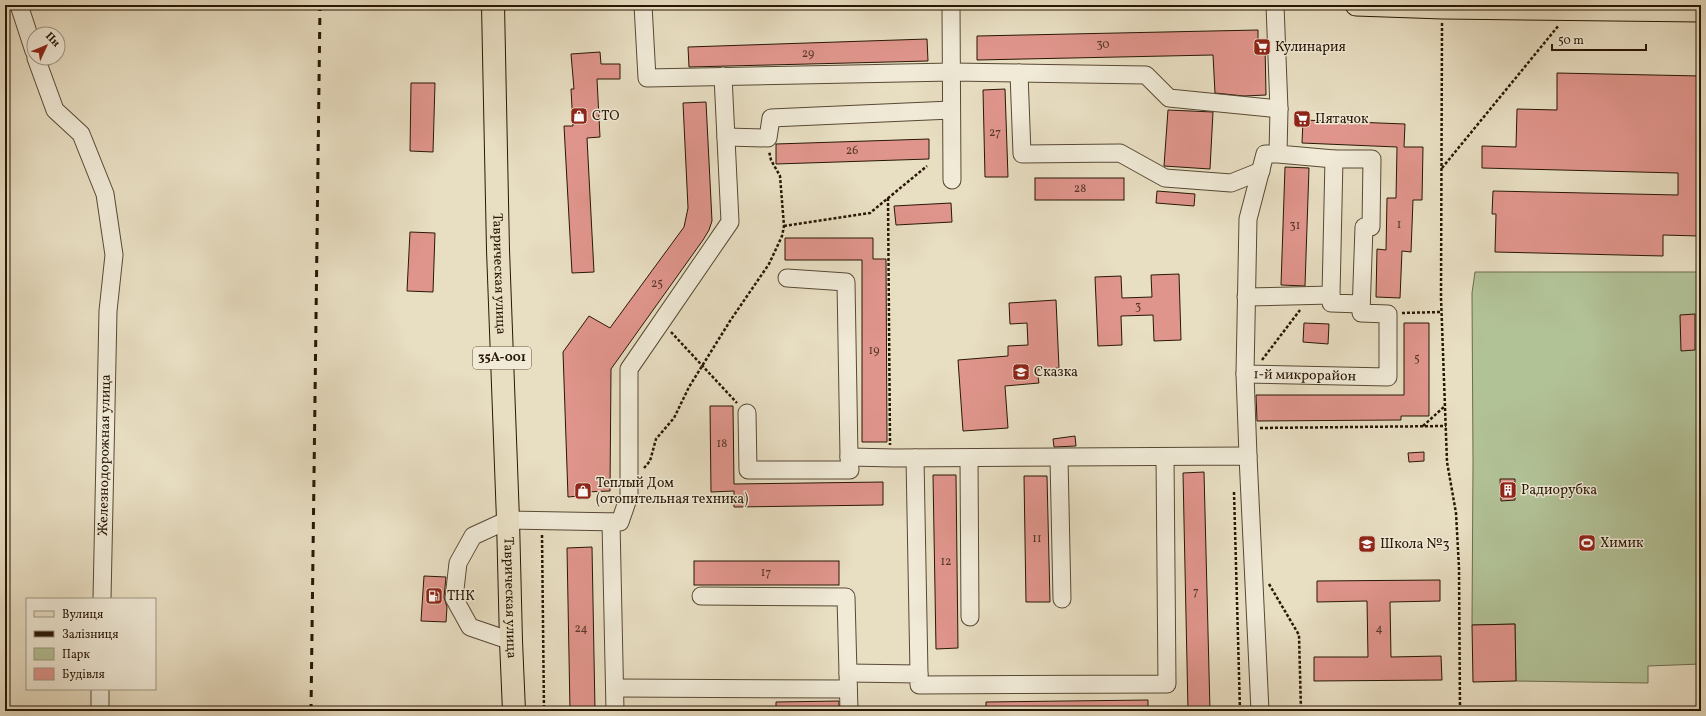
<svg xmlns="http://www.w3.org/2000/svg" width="1706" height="716" font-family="Vollkorn,serif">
<rect width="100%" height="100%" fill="#e8dec2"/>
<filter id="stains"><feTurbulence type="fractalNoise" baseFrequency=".005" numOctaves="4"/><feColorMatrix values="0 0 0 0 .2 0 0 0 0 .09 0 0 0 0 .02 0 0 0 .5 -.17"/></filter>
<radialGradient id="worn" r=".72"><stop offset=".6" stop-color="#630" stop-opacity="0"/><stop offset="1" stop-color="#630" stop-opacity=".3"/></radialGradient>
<!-- green -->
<path fill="#b2c297" stroke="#6d6c4e" d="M1475 272H1701V664L1648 666V683L1516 681 1515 624 1472 625 1473 462 1472 293Z"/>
<!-- building -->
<g fill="#e0958c" stroke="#281705">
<path d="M1258 30V44H1265L1266 95 1244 96 1215 93 1213 55 977 60V36Z"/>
<path d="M927 39 928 61 689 67 688 47Z"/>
<path d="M600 52 601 64H620V79H597L600 137 587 138 594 272 572 273 564 126H573L571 89H574L571 54Z"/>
<path d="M1557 73 1701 76 1699 236 1663 235V256L1495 252 1496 214H1492L1493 191 1678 195V173L1482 168V146L1516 147 1517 109 1557 110Z"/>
<path d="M411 83H435L433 152 410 151Z"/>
<path d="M1005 89 1008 177H985L983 90Z"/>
<path d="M706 102 712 221 709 230 703 240 611 369 610 491 585 492 579 496 568 497 563 352 589 316 610 328 684 227 688 208 683 103Z"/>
<path d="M1168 110 1213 112 1210 169 1164 166Z"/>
<path d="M1303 120 1405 124 1404 147H1423L1422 200H1413L1411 252 1402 251 1400 298 1376 297 1377 249 1386 250 1387 198H1396L1397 147 1302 143Z"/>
<path d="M929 139V159L776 164V144Z"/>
<path d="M1285 167 1309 168 1305 286 1281 285Z"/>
<rect x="1035" y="178" width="89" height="22"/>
<path d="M1157 191 1195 194 1194 206 1156 203Z"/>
<path d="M951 203 952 222 896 225 894 206Z"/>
<path d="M410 232 435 233 433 292 407 291Z"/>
<path d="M785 238H873V259H886L887 442H862V260H785Z"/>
<path d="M1179 274 1181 340 1154 341 1153 315 1121 316 1122 345 1098 346 1095 277 1121 276 1122 298 1152 297 1151 275Z"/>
<path d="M1056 300 1059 368 1037 370 1039 383 1005 386 1008 428 963 431 958 360 1008 356V346L1028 345 1027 323 1010 324 1009 303Z"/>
<path d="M1695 314V350L1681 351 1680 315Z"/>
<path d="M1304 323 1329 324 1328 344 1303 342Z"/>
<path d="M1404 323H1429V416H1401V420L1257 421 1256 395H1404Z"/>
<path d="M710 406H733L734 484 883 482V505L734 507V491L711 492Z"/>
<path d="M1075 436 1076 446 1054 447 1053 439Z"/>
<path d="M1424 452V461L1409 462 1408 453Z"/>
<path d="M1204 472 1210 711H1188L1183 473Z"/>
<path d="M933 475H956L958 648 936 649Z"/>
<path d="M1024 476H1047L1050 602H1026Z"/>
<path d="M1500 479H1515V500L1501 501Z"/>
<path d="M592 547 595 711H570L567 548Z"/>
<rect x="694" y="561" width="145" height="24"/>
<path d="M424 576 446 577 444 597 447 607 446 622 421 621Z"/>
<path d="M1440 580V601L1390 602 1391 657 1441 656 1442 680 1314 681V657H1368L1367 601 1317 602V581Z"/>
<path d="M1515 624 1516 681 1473 682 1472 625Z"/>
<path d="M1148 700V711H986V702Z"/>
<path d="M839 701V711H776V702Z"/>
</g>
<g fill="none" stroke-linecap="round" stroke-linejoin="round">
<defs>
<g id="minor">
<path d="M19 5 34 51"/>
<path d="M643 5 647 78 952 72 1146 75 1169 98 1279 109"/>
<path d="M951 5 952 180"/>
<path id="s1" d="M1275 5 1279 109 1278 154H1265L1248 219 1245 374 1388 377V314L1361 313 1364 227H1371L1372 159H1334L1278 154"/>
<path d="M36 58 55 110 81 134 105 194 114 255 108 311 102 599"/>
<path d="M1019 73 1022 154 1120 153 1165 178 1231 183 1261 171"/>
<path d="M726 137 768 138 771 118 951 110"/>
<path d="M787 278 846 282 849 457"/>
<path d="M1331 295V303L1361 304"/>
<path d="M1246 297 1331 295 1334 159"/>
<path d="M1245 374 1248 456"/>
<path d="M747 413 748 470H850L849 457 895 458 1248 456 1260 711"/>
<path d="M915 458 919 674"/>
<path d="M969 458 970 617"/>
<path d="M1059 458 1062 599"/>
<path d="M611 522 615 711"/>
<path d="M701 596 846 597 849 711"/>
<path d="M511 641 470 627 454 598 458 563 473 536 508 520 620 522 629 496V369L730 222 723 76"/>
<path d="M848 673 919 674V685L1167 684 1165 457"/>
<path d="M615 688 848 689"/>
<path d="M100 711V689"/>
</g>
<path id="major" d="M1356 5 1443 8 1701 11"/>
<g id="highway">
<path id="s2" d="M493 5 498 250 508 520 511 641 514 711"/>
</g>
</defs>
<!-- minor casing -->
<use href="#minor" stroke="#584934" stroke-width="19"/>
<!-- major casing -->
<use href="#major" stroke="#281705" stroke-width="23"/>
<!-- highway casing -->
<use href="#highway" stroke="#281705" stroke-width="24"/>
<!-- path -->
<g stroke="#281705" stroke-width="2.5" stroke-dasharray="3 2" stroke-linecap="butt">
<path d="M1442 23 1441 298 1447 462 1456 513 1459 568 1460 711"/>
<path d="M1442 168 1559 25"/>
<path d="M888 198 890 445"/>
<path d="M784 226 870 213 927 166"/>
<path d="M1402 313 1441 312"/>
<path d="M671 332 737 403"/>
<path d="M1262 360 1300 310"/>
<path d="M1423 426 1445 406"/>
<path d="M1260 428 1446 426"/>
<path d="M644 468 650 461 656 439 674 418 689 387 730 321 769 264 782 236 784 226 780 176 771 160 769 151"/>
<path d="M1234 492 1240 711"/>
<path d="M542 535 544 711"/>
<path d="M1269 584 1299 635 1301 711"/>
</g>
<!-- minor -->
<use href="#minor" stroke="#f0ead7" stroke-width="17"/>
<!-- major -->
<use href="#major" stroke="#e8dec2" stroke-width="21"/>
<!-- highway -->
<use href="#highway" stroke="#e8dec2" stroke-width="22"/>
<!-- rail -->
<path stroke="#281705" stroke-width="3" stroke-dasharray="7 7" stroke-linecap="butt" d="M311 711 320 5"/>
</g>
<!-- icons -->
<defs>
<symbol id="supermarket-square" viewBox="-11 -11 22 22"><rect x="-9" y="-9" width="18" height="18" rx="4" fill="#8f2418" stroke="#f0ead7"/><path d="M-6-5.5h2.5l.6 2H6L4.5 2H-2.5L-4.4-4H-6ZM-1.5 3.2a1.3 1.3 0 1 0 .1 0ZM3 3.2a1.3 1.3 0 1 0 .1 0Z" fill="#fff"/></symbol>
<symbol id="shop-square" viewBox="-11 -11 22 22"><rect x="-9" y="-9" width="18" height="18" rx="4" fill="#8f2418" stroke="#f0ead7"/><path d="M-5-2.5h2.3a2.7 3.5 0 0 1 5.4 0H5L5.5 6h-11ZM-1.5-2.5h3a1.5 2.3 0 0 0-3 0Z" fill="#fff"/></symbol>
<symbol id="school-square" viewBox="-11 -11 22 22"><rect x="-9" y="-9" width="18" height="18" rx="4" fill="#8f2418" stroke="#f0ead7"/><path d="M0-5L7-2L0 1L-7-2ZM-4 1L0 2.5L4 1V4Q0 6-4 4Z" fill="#fff"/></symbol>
<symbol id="building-square" viewBox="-11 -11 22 22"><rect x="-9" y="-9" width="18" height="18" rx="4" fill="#8f2418" stroke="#f0ead7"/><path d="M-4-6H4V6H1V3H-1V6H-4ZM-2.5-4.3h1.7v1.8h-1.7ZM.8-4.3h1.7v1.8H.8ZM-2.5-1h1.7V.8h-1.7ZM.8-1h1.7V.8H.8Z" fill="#fff"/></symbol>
<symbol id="stadium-square" viewBox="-11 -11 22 22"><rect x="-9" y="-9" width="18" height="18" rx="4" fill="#8f2418" stroke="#f0ead7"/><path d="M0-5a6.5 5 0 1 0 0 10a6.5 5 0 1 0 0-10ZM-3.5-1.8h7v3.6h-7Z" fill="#fff"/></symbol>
<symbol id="fuel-square" viewBox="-11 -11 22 22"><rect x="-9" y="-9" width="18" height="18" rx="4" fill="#8f2418" stroke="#f0ead7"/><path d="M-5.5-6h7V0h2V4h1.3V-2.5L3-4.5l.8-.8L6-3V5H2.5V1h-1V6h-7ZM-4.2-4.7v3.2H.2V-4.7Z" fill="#fff"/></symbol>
</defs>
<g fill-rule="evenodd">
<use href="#supermarket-square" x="1252" y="37" width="20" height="20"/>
<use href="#shop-square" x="569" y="106" width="20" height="20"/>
<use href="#supermarket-square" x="1292" y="109" width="20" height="20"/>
<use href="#school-square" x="1011" y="362" width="20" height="20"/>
<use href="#building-square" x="1498" y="480" width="20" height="20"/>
<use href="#shop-square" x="573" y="481" width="20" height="20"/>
<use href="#stadium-square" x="1577" y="533" width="20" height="20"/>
<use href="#school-square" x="1357" y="534" width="20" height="20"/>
<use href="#fuel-square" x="424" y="586" width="20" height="20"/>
</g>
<g text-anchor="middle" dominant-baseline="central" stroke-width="3" stroke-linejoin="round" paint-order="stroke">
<!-- number labels -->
<g font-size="12" fill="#563627">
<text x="1103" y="45">30</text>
<text x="808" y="54">29</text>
<text x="995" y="133">27</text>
<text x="852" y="151">26</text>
<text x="1080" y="189">28</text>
<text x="1399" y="225">1</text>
<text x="1295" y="226">31</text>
<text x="657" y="284">25</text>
<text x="1138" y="307">3</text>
<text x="874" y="351">19</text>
<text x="1417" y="359">5</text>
<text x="722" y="444">18</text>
<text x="1037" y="539">11</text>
<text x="946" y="562">12</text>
<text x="766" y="573">17</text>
<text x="1196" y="592">7</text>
<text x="581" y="629">24</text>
<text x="1379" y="629">4</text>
</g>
<!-- shield labels -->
<rect fill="#f0ead7" stroke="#645644" stroke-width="1" x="473" y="347" width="58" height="22" rx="3"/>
<g font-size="13" font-weight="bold" fill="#281705">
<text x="502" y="358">35А-001</text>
</g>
<!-- poi labels -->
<g font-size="14" fill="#281705" stroke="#f0ead7" text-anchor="start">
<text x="1275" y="47">Кулинария</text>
<text x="592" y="116">СТО</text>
<text x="1315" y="119">Пятачок</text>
<text x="1034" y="372">Сказка</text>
<text x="596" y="483">Теплый Дом<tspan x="596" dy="16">(отопительная техника)</tspan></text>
<text x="1521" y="490">Радиорубка</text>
<text x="1600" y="543">Химик</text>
<text x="1380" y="544">Школа №3</text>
<text x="447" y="596">ТНК</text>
</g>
<!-- street labels -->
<g font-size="14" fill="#281705" stroke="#f0ead7">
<text stroke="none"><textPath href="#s2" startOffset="269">Таврическая улица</textPath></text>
<text stroke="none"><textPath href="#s1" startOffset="444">1-й микрорайон</textPath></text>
<text transform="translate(105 455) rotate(-89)">Железнодорожная улица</text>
<text stroke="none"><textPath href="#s2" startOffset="593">Таврическая улица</textPath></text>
</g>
</g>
<!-- margin -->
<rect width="1706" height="716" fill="none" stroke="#e8dec2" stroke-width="20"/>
<rect x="6" y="6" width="1694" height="704" fill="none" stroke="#281705" stroke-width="2"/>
<rect x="10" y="10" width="1686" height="696" fill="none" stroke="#281705"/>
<!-- legend -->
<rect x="26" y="598" width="130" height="92" fill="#f0ead7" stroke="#a09683"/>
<rect x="34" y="611" width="20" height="6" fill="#e8dec2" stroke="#a09683"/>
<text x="62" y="618" font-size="12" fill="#281705">Вулиця</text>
<rect x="34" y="631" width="20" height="6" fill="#281705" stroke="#a09683"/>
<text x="62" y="638" font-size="12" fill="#281705">Залізниця</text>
<rect x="34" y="648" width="20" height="12" fill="#b2c297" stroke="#a09683"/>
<text x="62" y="658" font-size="12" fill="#281705">Парк</text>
<rect x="34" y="668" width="20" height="12" fill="#e0958c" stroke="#a09683"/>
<text x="62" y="678" font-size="12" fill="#281705">Будівля</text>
<!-- north arrow -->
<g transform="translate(46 46) rotate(46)"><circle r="19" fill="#f0ead7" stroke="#a09683"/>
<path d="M0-3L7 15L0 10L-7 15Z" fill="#8f2418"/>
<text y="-6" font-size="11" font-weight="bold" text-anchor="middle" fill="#281705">Пн</text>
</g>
<!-- scale -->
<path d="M1552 44v6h94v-6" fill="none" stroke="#281705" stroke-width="2"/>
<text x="1558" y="44" font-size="12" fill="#281705" stroke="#f0ead7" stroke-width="3" paint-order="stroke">50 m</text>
<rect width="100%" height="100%" filter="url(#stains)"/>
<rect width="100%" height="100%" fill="url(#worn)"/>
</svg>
